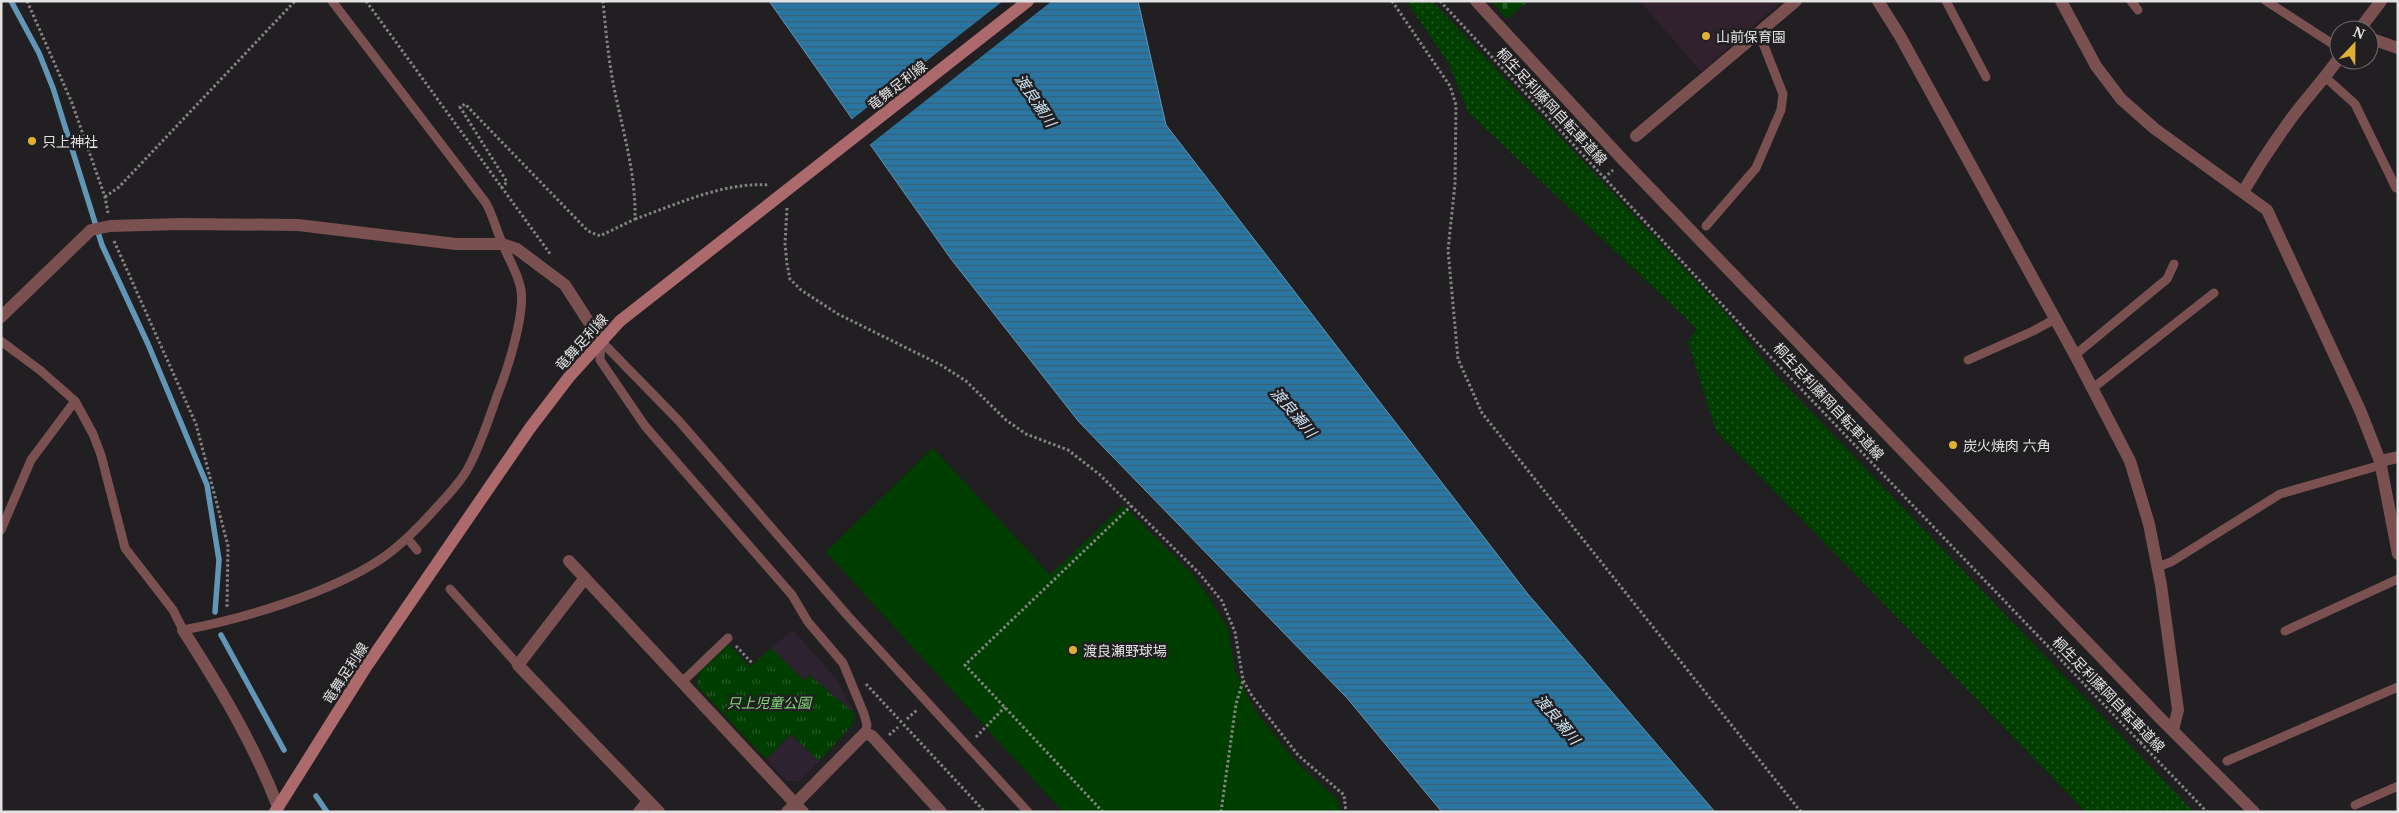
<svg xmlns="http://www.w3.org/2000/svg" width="2399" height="813" font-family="'Noto Serif','Noto Sans JP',serif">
<defs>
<pattern id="grass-dots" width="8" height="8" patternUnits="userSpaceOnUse" patternTransform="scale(1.25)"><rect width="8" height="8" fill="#003e00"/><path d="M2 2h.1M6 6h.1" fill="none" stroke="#255a25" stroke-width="1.8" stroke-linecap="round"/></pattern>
<pattern id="cemetery-stones" width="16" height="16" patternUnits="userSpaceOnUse" patternTransform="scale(1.25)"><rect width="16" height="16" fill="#003e00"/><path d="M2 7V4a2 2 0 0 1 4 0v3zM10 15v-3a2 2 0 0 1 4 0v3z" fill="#255a25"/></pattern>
<pattern id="park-tufts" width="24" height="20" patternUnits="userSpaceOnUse" patternTransform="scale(1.25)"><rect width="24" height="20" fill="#003e00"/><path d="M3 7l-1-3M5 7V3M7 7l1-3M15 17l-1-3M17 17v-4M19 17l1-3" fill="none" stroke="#255a25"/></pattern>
<pattern id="water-rules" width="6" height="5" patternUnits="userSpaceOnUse" patternTransform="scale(1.25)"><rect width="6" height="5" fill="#2a76a3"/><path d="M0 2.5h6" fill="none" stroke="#366078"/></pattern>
</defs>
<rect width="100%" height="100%" fill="#211f21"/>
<!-- industrial -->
<g fill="#2d2230">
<path d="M793 630 837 680 854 713 810 676 804 681 771 648Z"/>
<path d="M791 734 819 761 800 781H787L766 759Z"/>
</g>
<!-- education -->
<path fill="#30212d" d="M1640 1H1782L1701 72Z"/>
<!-- grass -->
<path fill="url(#grass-dots)" d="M1406 1H1432L1722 309 1774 373 2194 812H2086L1716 431 1688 342 1697 329 1468 112 1449 64Z"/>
<!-- cemetery -->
<path fill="url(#cemetery-stones)" d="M1491 1H1528L1507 19Z"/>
<!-- park -->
<path fill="url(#park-tufts)" d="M729 644 750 667 771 648 804 681 809 675 854 713 853 724 819 761 791 734 766 759 697 686 698 674Z"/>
<!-- garden -->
<path fill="#003e00" d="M933 448 1050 575 1123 505 1192 574 1210 599 1228 629 1235 671 1256 712 1297 763 1337 799 1341 812H1063L826 552Z"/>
<!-- water -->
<path fill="url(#water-rules)" stroke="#6296b6" d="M769 1H1138L1166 125 1527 593 1715 812H1442L1347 698 1079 422 951 259Z"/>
<!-- pier -->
<path fill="#211f21" d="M1003 1H1052L868 146 850 121Z"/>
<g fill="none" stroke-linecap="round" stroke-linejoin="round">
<!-- stream -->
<g stroke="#6296b6" stroke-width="5.5">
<path d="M11 1 39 53 53 88 102 245 148 344 207 485 219 560 215 612"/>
<path d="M221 635 284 750"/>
<path d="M316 796 327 812"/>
</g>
<!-- path -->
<g stroke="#848384" stroke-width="3" stroke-dasharray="2.5 2.5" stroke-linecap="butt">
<path d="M27 1 72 103 105 197 108 213"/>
<path d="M366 1 551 255"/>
<path d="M1392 1 1450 86 1456 105 1455 184 1448 250 1458 359 1482 413 1801 812"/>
<path d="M1440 1 1780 367 2207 812"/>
<path d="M1604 178 1613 170"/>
<path d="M501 188 507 182 460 107 465 104 588 231 600 236 635 219C636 177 625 139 616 97 609 66 606 33 603 1"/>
<path d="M105 197 119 187 295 1"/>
<path d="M787 208 785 244 787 264 790 279 801 290 838 314 941 365 966 381 1006 420 1026 434 1068 450 1099 474 1199 573 1222 601 1235 632 1243 680 1252 696 1298 755 1344 795 1346 812"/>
<path d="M635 219C678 204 723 182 769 185"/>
<path d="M114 241 196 424 228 546 227 608"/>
<path d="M736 646 753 664"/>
<path d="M866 684 985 812"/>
<path d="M907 719 917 710"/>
<path d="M889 735 898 727"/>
<path d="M976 737 1005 707"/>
<path d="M2140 743 2153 730"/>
<path d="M1103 812 965 665 1131 506"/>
<path d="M1221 812 1236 704 1243 681"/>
</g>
<!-- service -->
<g stroke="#7a5051" stroke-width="9">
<path d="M1946 1 1986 77"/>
<path d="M2131 1 2138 10"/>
<path d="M2266 1 2339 48"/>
<path d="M2325 77 2355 104 2396 188"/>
<path d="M1706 226 1756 168 1781 110 1783 94 1759 33"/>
<path d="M1 341 41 371 75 401 93 434 101 455 125 548 173 610 183 630C243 619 330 593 381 559 402 545 419 527 436 508 447 496 459 484 467 470 480 447 488 421 497 396 507 371 525 316 521 290 518 273 509 260 503 245 496 230 494 218 486 203L332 1"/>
<path d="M601 341 679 421 847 615 1028 812"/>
<path d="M601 342 600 360 645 426 792 595 808 622 843 663 864 714 867 725 865 733"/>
<path d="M2075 355 2167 279 2174 264"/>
<path d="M1968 360 2033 331 2055 319"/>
<path d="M2093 388 2214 293"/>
<path d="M1 530 31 460 75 401"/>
<path d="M408 539 417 550"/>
<path d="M2157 567 2171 562 2280 494 2381 465"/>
<path d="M450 589 518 665"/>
<path d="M2285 631 2398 579"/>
<path d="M682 682 728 638"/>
<path d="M2227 761 2398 687"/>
<path d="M2355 805 2398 786"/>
</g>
<!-- minor -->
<g stroke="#7a5051" stroke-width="12">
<path d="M2061 1 2096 66 2121 99 2155 129 2267 210 2360 410 2380 461 2398 554"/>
<path d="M2359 30 2381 1"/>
<path d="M2369 38 2398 48"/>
<path d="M1636 136 1796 1"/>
<path d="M2243 192C2257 168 2272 145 2288 123 2304 100 2323 81 2339 58"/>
<path d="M1 317 91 230 110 226 181 224 298 225 456 244H502L517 249 565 285 601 341"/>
<path d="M2380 461 2398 457"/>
<path d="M569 561 803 812"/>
<path d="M585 578 518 665 659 812"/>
<path d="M183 630C219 686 254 744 278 807"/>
<path d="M639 812 648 801"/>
<path d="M787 812 865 733 872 736 941 812"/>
</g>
<!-- tertiary -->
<g stroke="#7a5051" stroke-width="12">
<path d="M1476 1 1623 160 2160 718 2254 812"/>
<path d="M1878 1 1900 36 2075 355 2130 461 2149 524 2161 585 2178 710 2173 730"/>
</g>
<!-- secondary -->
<path stroke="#ad6a6d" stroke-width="12" d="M275 812 366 667 530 428 569 377 620 321"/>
<!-- secondary-bridge -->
<path stroke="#ad6a6d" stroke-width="12" d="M620 321 1028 1"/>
</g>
<!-- markers -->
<g fill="#dfb034" stroke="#211f21" stroke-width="2">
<circle cx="1706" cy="36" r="5"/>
<circle cx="32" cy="141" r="5"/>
<circle cx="1953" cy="445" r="5"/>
<circle cx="1073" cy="650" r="5"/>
</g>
<g text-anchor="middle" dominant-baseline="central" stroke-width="5" stroke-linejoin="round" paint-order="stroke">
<!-- poi labels -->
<g font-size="14" fill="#e3e2e3" stroke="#211f21" text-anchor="start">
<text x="1716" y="36">山前保育園</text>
<text x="42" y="141">只上神社</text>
<text x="1963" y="445">炭火焼肉 六角</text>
<text x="1083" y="650">渡良瀬野球場</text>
</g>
<!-- street labels -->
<g font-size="14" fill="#e3e2e3" stroke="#211f21">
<text transform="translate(897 85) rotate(-38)">竜舞足利線</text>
<text transform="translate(1552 106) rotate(47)">桐生足利藤岡自転車道線</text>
<text transform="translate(581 342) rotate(-48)">竜舞足利線</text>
<text transform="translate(1829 401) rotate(47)">桐生足利藤岡自転車道線</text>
<text transform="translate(345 673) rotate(-57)">竜舞足利線</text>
<text transform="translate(2109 694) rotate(46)">桐生足利藤岡自転車道線</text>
</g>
<!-- park labels -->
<g font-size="14" font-style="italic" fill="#84dc7b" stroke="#211f21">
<text x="769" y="702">只上児童公園</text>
</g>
<!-- water labels -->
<g font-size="15" font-style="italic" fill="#cde3f2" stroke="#211f21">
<text transform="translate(1036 100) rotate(56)">渡良瀬川</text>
<text transform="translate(1294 412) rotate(49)">渡良瀬川</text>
<text transform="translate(1558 719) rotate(50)">渡良瀬川</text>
</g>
</g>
<!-- border -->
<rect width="2399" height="813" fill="none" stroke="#e3e2e3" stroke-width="5"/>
<!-- north arrow -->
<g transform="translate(2354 45) rotate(22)"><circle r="24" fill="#211f21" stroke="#6f6d6f"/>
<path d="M0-4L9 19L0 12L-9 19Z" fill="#dfb034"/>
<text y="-8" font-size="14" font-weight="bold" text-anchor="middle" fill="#e3e2e3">N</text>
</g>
</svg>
